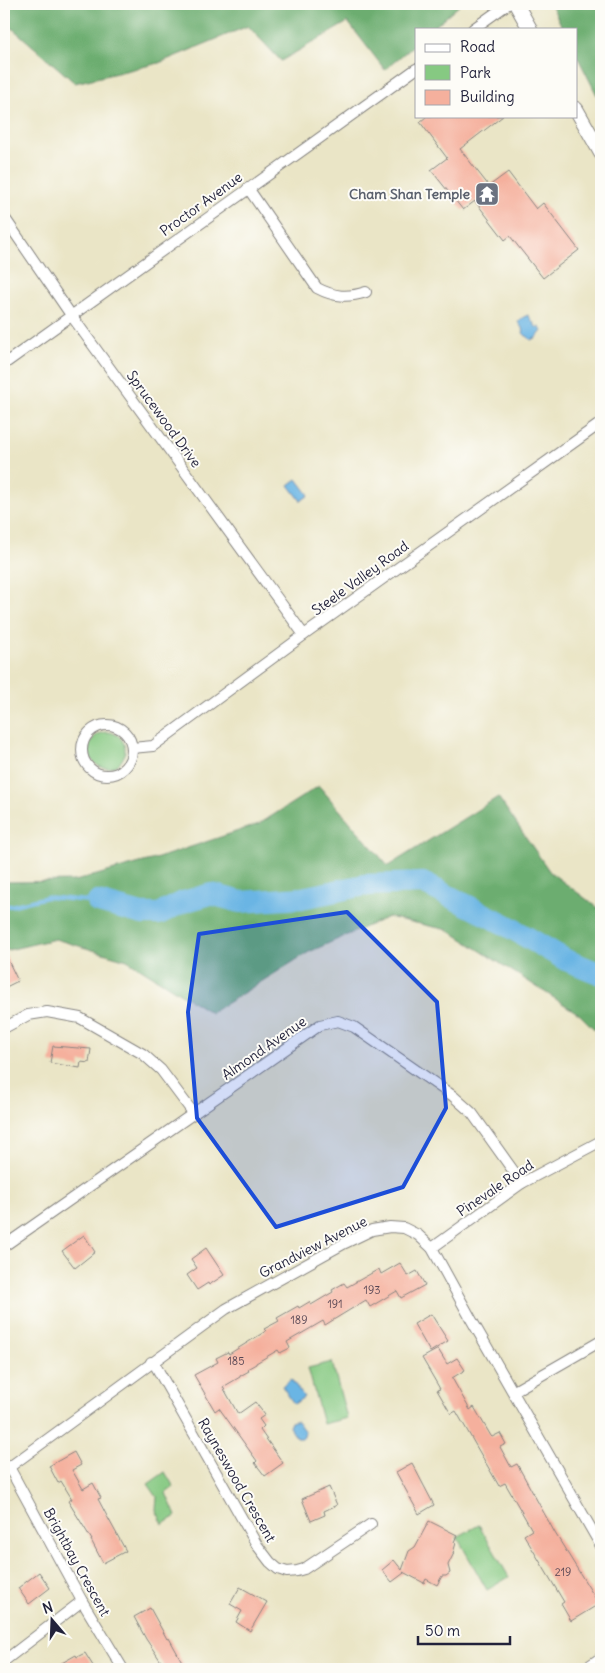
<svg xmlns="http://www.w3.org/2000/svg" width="605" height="1673" font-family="Delius,sans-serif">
<rect width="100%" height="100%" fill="#fdfcf7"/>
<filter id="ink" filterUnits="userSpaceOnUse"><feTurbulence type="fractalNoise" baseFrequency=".02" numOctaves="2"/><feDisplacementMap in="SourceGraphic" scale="10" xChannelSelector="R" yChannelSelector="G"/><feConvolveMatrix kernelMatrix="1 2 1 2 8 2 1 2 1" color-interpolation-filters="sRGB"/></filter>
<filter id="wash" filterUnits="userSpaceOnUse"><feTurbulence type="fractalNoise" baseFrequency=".0096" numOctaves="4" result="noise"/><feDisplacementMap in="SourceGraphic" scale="20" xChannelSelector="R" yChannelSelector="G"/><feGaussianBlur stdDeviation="1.12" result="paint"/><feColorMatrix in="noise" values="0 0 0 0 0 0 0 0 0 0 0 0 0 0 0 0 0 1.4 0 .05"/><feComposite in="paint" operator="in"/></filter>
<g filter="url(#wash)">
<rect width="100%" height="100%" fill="#eae5c6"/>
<!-- green -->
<g fill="#86c982" stroke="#54765e">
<circle cx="107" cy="750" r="18"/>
<path d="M332 1362 347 1418 323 1424 308 1368Z"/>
<path d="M165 1472 174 1487 166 1493 176 1516 163 1524 156 1510 157 1497 148 1484Z"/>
<path d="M479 1525 509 1577 487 1590 457 1537Z"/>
</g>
<!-- forest -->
<g fill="#6cad70" stroke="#476856">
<path d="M4 4H461L432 29H416V43L385 70 348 22 281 61 248 26 159 63 75 83 4 21Z"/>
<path d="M551 4H601V103L576 54V29H563Z"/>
<path d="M319 786 388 866 498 797 550 872 601 910V1036L579 1014 448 930 388 917 309 952 211 1013 127 960 55 939 4 951V882L75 881 158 858 259 824Z"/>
</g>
<!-- water -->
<g fill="#6bb5e4" stroke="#466c90">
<path d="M528 315 537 328 539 327 542 331 536 338 531 340 527 336H526L523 333 524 331 518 322 522 318Z"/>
<path d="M297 479 309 495 301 501 289 485Z"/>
<path d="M291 1379 304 1397 294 1404 282 1386Z"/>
<path d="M293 1421H297L305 1432 303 1438H297L289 1427 291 1422Z"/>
</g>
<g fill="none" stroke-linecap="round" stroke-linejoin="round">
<!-- stream -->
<path stroke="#6bb5e4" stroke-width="4" d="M4 905 10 906 47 897 98 902"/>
<!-- river -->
<path stroke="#6bb5e4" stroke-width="22" d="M98 902 142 914H159L183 902 211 894 241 902 302 898 365 885 423 883 506 925 566 960 601 974"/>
</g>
<g id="blocks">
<!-- building -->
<g fill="#f5b09d">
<path d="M427 116H503L460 149 489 186 508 172 536 209 543 203 579 250 543 278 510 236 505 240 475 201 463 210 431 170 447 158 420 122Z"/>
<path d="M4 952 18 981 4 988Z"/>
<path d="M53 1046 91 1049 89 1063 81 1062 80 1068 50 1063Z"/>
<path d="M84 1235 95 1252 75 1268 62 1251Z"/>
<path d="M206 1248 224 1275 209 1285 208 1283 197 1290 187 1275 197 1268 191 1259Z"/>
<path d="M400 1263 408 1276 417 1271 425 1285 401 1298 397 1291 370 1307 366 1300 325 1325 323 1321 287 1342 290 1348 280 1353 278 1350 256 1363V1364L247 1369 249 1371 240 1376V1377L223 1387 238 1414 255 1402 265 1415 259 1419 264 1426 260 1430 283 1463 265 1476 255 1463 257 1461 219 1408 215 1411 194 1375 218 1362 216 1358 228 1352 229 1354 266 1331 264 1329 279 1321 277 1318 298 1306 299 1308 309 1302 311 1305 333 1292 332 1290 344 1283 347 1287 379 1269 381 1274Z"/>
<path d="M431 1314 448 1341 430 1352 414 1324Z"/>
<path d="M438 1349 447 1364 457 1358 465 1370 452 1378 470 1410 474 1407 491 1436 492 1437 500 1433 506 1444 500 1447 511 1467 517 1464 555 1533 599 1604 571 1621 561 1604 564 1602 524 1535 532 1530 505 1483 499 1486 456 1411 451 1414 437 1390 440 1389 422 1358Z"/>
<path d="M74 1452 81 1465 72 1470 83 1489 93 1483 101 1498 98 1499 108 1518 126 1551 103 1563 91 1540H92L68 1501 72 1499 61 1481 58 1483 49 1466Z"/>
<path d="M412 1463 434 1505 419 1514 396 1472Z"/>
<path d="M329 1487 337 1505 324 1511 325 1515 311 1521 302 1499Z"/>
<path d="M429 1521 457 1535 454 1542 456 1543 453 1553H454L448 1565 450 1573 446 1576H442L437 1585 426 1579 424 1583 403 1572 404 1573 392 1582 382 1570 394 1560 402 1570 409 1551 415 1547Z"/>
<path d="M39 1572 50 1588 29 1604 18 1588Z"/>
<path d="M240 1587 267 1602 250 1631 236 1622 242 1611 230 1604Z"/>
<path d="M150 1608 167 1639 169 1638 186 1669H166L146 1639 134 1617Z"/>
<path d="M85 1653 95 1669H51L76 1655 77 1657Z"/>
</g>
</g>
</g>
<g filter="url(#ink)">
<use href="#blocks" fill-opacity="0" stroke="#868480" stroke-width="1"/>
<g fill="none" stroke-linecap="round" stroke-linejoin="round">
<defs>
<g id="minor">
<path d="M473 29 508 4"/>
<path d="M248 188 317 288C334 297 348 298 366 292"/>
<path d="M4 217 71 315 304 635"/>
<path d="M4 364 416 69"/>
<circle cx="107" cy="750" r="25"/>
<path d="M132 748 153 746 304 635 601 423"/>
<path d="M4 1028 28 1015 47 1012 80 1018 143 1054 161 1070 194 1114"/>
<path d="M4 1246 320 1025 338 1021 354 1027 453 1096 472 1113 522 1183"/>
<path d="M432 1248 522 1183 601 1141"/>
<path d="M151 1362 154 1363 257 1545 270 1562 278 1569 287 1572 297 1571 304 1569 371 1524"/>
<path d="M514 1391 601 1341"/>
<path d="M9 1467 82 1601 123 1669"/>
<path d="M4 1471 226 1309 345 1243 372 1230 390 1227 404 1228 418 1235 432 1248 471 1319 601 1546"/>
<path d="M4 1661 82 1601"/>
</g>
<g id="secondary">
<path d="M516 4 530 29"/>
<path d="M576 109 601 153"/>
<path d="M588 1669 601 1660"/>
</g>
</defs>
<!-- minor casing -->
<use href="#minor" stroke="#868480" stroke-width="12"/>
<!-- secondary casing -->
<use href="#secondary" stroke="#868480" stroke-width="16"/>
<!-- minor -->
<use href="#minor" stroke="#fff" stroke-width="10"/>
<!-- secondary -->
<use href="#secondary" stroke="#fff" stroke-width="14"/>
</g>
</g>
<!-- marked area -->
<path fill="#1d4ed8" fill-opacity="0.2" stroke="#1d4ed8" stroke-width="4" stroke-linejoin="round" d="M347 912 437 1002 446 1108 403 1187 276 1227 197 1118 188 1012 199 934Z"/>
<!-- icons -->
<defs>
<symbol id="temple-square" viewBox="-11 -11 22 22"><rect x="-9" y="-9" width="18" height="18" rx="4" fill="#6b7280" stroke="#fdfcf7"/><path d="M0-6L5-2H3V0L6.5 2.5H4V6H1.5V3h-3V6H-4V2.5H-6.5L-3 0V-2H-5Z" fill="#fff"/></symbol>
</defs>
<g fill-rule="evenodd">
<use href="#temple-square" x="473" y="180" width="28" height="28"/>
</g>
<g text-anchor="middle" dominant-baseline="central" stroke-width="4" stroke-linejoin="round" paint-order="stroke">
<!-- number labels -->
<g font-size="11" fill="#574654">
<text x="372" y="1290">193</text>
<text x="335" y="1304">191</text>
<text x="299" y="1320">189</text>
<text x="236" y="1361">185</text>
<text x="563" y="1572">219</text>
</g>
<!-- worship labels -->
<g font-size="14" font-weight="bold" fill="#5b616d" stroke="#fdfcf7" text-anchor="end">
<text x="470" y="194">Cham Shan Temple</text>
</g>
<!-- street labels -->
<g font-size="14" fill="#22223b" stroke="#fdfcf7">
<text transform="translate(201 204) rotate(-36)">Proctor Avenue</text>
<text transform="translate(164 419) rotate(54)">Sprucewood Drive</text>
<text transform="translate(360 578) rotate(-36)">Steele Valley Road</text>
<text transform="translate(264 1048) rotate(-35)">Almond Avenue</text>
<text transform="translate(495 1188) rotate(-34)">Pinevale Road</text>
<text transform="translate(313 1247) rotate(-27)">Grandview Avenue</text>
<text transform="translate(237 1480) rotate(60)">Rayneswood Crescent</text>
<text transform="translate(77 1562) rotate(61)">Brightbay Crescent</text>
</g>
</g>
<!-- margin -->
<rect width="605" height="1673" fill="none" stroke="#fdfcf7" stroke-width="20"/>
<!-- legend -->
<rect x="415" y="28" width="162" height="90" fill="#fdfcf7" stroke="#a5a5ac"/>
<rect x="425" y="44" width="25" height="8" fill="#ffffff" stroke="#a5a5ac"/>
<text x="460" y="52" font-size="15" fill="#22223b">Road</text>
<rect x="425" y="65" width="25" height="15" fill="#86c982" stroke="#a5a5ac"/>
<text x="460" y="78" font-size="15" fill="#22223b">Park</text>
<rect x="425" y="90" width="25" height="15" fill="#f5b09d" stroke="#a5a5ac"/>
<text x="460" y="102" font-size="15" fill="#22223b">Building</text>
<!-- north arrow -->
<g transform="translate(52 1620) rotate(341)" stroke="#fdfcf7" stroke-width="4" paint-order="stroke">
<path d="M0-4L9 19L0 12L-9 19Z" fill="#22223b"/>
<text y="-8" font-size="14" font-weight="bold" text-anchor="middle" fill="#22223b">N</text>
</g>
<!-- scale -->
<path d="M418 1636v8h92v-8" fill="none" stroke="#22223b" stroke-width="2.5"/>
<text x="425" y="1636" font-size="15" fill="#22223b" stroke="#fdfcf7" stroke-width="4" paint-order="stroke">50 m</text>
</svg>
